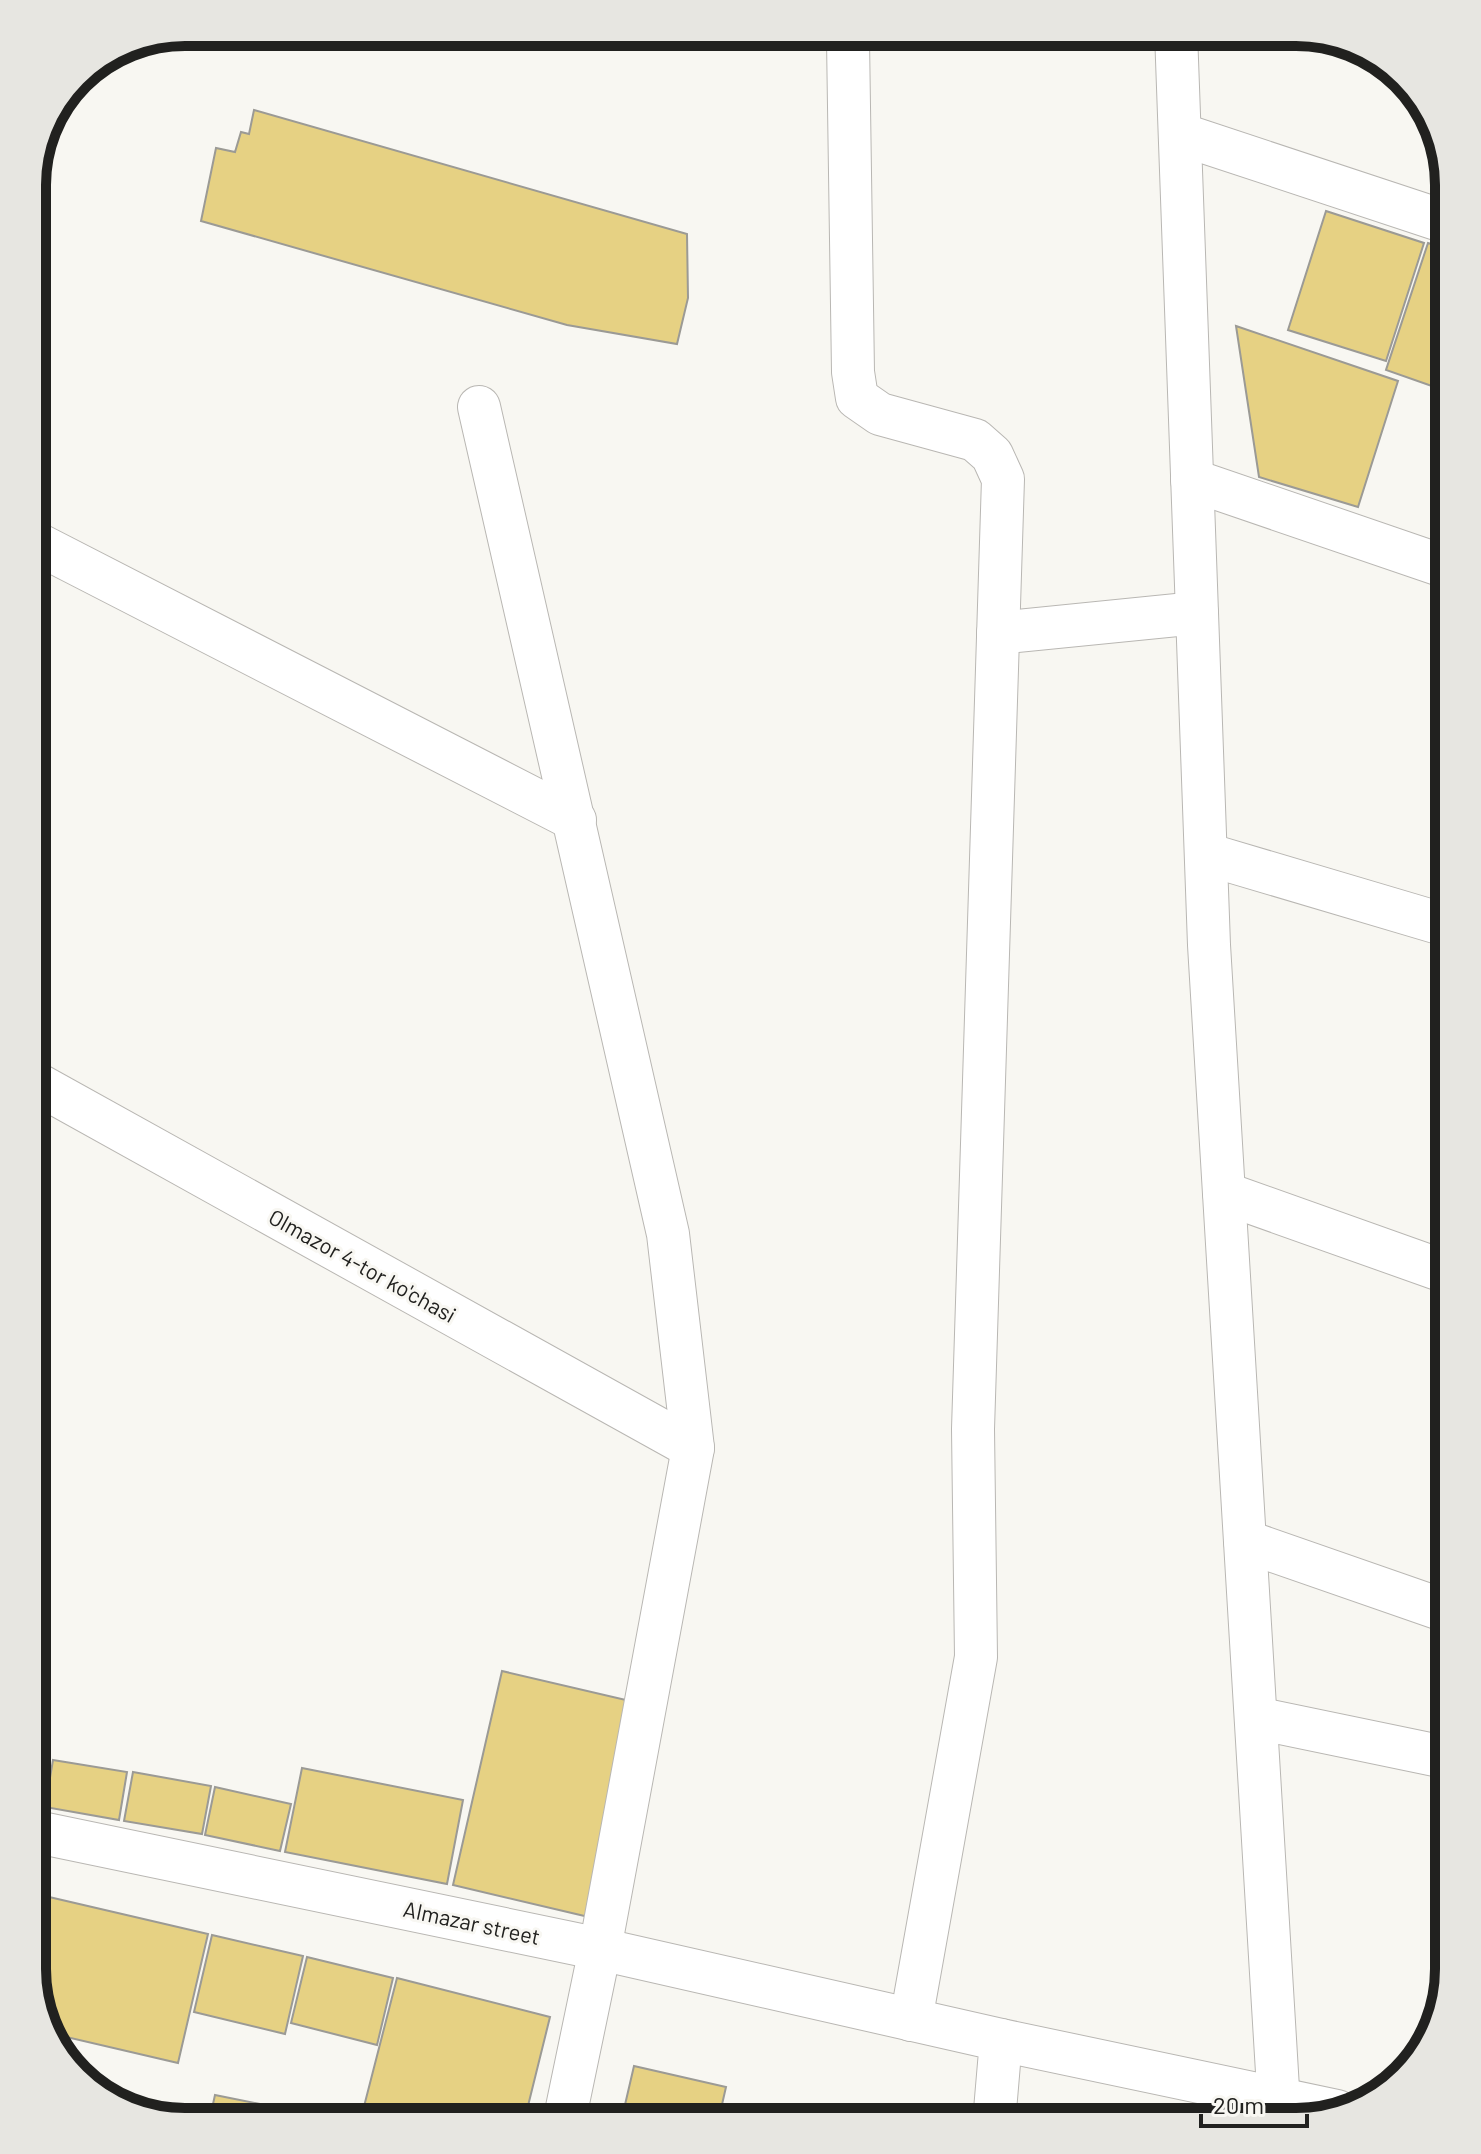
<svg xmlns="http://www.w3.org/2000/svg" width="1481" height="2154" font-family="Barlow,sans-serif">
<rect width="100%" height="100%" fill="#f8f7f2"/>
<!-- building -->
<g fill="#e6d183" stroke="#9b9a95" stroke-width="2">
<path d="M254 110 687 234 688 298 677 344 567 325 201 221 216 148 235 152 241 132 249 134Z"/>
<path d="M1326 211 1424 243 1386 361 1288 330Z"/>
<path d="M1428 243 1449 250V392L1386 370Z"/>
<path d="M1236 326 1398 381 1358 507 1259 477Z"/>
<path d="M1449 504V533L1440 529Z"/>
<path d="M1449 841V883L1436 878Z"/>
<path d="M502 1671 643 1704 593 1918 453 1885Z"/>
<path d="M32 1755 48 1758 38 1805 32 1804Z"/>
<path d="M53 1760 127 1772 119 1820 45 1807Z"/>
<path d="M302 1768 463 1800 447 1884 285 1852Z"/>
<path d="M133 1772 211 1786 202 1834 124 1821Z"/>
<path d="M215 1787 291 1804 280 1851 205 1835Z"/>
<path d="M32 1893 208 1934 178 2063 49 2033 32 1969Z"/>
<path d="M212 1935 303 1956 285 2034 194 2012Z"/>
<path d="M307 1957 393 1978 377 2045 291 2023Z"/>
<path d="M397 1978 550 2017 524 2122H360Z"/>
<path d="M634 2066 726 2087 718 2122H621Z"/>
<path d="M215 2095 285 2109 283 2122H209Z"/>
</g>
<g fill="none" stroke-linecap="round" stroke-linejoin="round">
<defs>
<g id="minor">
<path d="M1176 32 1209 945 1280 2122"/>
<path d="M848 40 853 372 857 398 880 414 975 440 992 455 1003 479 973 1429 976 1657 911 2020"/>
<path d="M1180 134 1449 223"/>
<path d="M479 407 668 1234 693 1448 600 1949 564 2122"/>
<path d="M1192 480 1449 568"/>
<path d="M32 541 575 820"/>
<path d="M998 633 1197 613"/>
<path d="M1206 854 1449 926"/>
<path d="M32 1081 693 1448"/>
<path d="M1224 1193 1449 1273"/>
<path d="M1245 1541 1449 1612"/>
<path d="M1256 1718 1449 1758"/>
<path d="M32 1831 600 1949 1001 2040 994 2122"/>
<path d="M1001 2040 1337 2111"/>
</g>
</defs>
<!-- minor casing -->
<use href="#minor" stroke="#b9b7b3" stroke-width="44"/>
<!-- minor -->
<use href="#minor" stroke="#fff" stroke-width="42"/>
</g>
<g text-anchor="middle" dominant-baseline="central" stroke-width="6" stroke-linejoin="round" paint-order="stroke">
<!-- street labels -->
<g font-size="22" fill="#21211f" stroke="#f8f7f2">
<text transform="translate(363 1265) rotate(29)">Olmazor 4-tor ko'chasi</text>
<text transform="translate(472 1922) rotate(12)">Almazar street</text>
</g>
</g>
<!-- crop -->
<path d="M0 0H1481V2154H0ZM185 46H1296A139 139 0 0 1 1435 185V1969A139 139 0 0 1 1296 2108H185A139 139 0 0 1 46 1969V185A139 139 0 0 1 185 46Z" fill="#e7e6e1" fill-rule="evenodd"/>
<path fill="none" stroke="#21211f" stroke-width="10" d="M185 46H1296A139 139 0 0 1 1435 185V1969A139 139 0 0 1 1296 2108H185A139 139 0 0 1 46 1969V185A139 139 0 0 1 185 46Z"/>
<!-- scale -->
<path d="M1201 2114v12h106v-12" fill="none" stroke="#21211f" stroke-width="4"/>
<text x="1213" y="2114" font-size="24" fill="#21211f" stroke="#f8f7f2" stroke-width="6" paint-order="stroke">20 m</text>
</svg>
